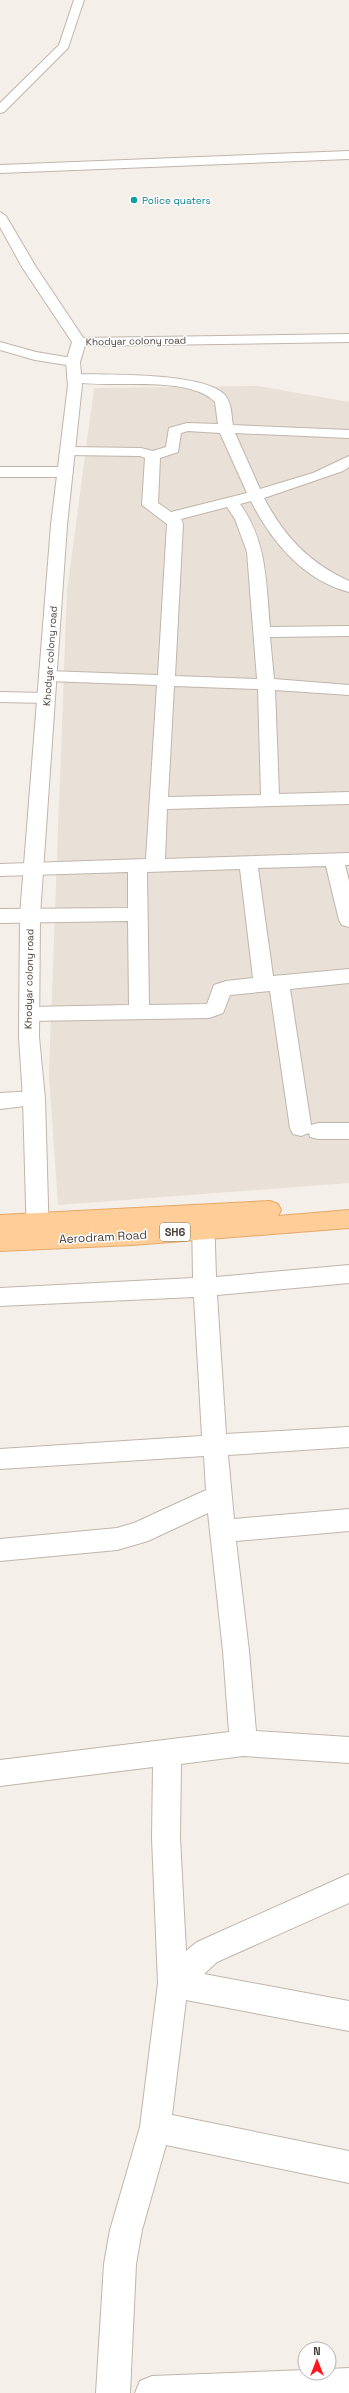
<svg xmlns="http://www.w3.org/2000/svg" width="349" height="2393" font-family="'Space Grotesk',sans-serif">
<rect width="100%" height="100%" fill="#f5efe9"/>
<!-- residential -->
<path fill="#e9e0d7" d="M258 386 349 402V1183L58 1205 49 1075 67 591 94 388Z"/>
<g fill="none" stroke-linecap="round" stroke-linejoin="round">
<defs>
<g id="minor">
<path d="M74 0H84L68 48 4 112 0 113V103L59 45Z"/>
<path d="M349 151V159L0 173V165Z"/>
<path d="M349 334V342L79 346 72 342 79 338Z"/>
<path d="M0 342 36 352 78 359 80 362 73 366 35 360 0 350Z"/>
<path d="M74 374C106 375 204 372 225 395 232 404 231 414 233 425L349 430V438L235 433 260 489 313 473 349 456V467L343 471 264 498C284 536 309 563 349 581V592C303 580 271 541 251 501L240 504C267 541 266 583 270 627L349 626V636L270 637 274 679 349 685V695L275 690 279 794 349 792V804L167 809 165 859 349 853V865H345L349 881V927L342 925 339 920 326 866 258 868 273 976 349 969V983L290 989 311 1125 318 1123H349V1139H318L310 1137 309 1133 301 1136 293 1134 290 1128 270 991 230 995 223 1013 209 1018 29 1021 22 1019 19 1014 22 1009 29 1007 129 1005 128 921 0 923V909L128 908V872L0 876V864L146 859 157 685 48 681 42 680 39 676 42 672 48 671 158 675 167 524 142 505 145 458 140 456 68 455 61 451 68 447 141 448 153 451 166 447 169 428 187 423 218 424 215 402C187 373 106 390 69 381L67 378 69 375ZM188 431 220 433 247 493 171 512 158 503 160 458 178 452 181 433ZM227 507 235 519 247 552 257 679 175 676 183 524 181 519ZM174 686 258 689 261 795 168 797ZM240 869 253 978 226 981 214 985 207 1004 149 1005 147 872Z"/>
<path d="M0 467H65L73 472 65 477H0Z"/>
<path d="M0 692 46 693 52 694 55 698 52 702 46 703 0 702Z"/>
<path d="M34 1091 41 1094 45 1099 41 1104 0 1109V1093Z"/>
<path d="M203 1205 211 1208 214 1214 216 1277 349 1265V1283L217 1295 226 1434 349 1427V1447L228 1455 234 1519 349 1509V1531L236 1541 249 1651 256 1731 349 1737V1763L243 1756 181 1764 180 1838 186 1951 197 1942 349 1874V1903L217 1962 204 1974 349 2001V2031L186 2000 172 2115 349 2151V2183L166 2145 142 2230 136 2264 130 2393H96L104 2264 110 2230 140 2127 158 1983 152 1838 153 1767 0 1786V1760L229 1732 223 1651 208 1513 148 1541 117 1550 0 1561V1539L117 1528 134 1523 206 1490 204 1456 0 1469V1449L202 1436 194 1297 0 1306V1288L193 1278 192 1214 195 1208Z"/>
<path d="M349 2368V2393H135L140 2381 152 2376 305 2370V2373H329V2369Z"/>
</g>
<path id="tertiary" d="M0 212 6 216 36 267 86 342 80 362 82 385 67 525 40 915 39 1037 45 1099 49 1240 46 1246 38 1249 30 1246 27 1240 23 1099 19 1037 20 915 51 525 68 385 66 362 72 342 22 267 0 227Z"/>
<path id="primary" d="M270 1201 278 1204 281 1210 278 1216 349 1210V1228L132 1245 0 1251V1233L193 1223 0 1233V1215Z"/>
</defs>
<!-- minor casing -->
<use href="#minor" stroke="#c0b5ab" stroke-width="2"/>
<!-- tertiary casing -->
<use href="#tertiary" stroke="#c0b5ab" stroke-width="2"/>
<!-- primary casing -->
<use href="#primary" stroke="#e6a766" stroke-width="2"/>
<!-- minor -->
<use href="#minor" fill="#fff" fill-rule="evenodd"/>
<!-- tertiary -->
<use href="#tertiary" fill="#fff" fill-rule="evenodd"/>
<!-- primary -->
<use href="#primary" fill="#ffce98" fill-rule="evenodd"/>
</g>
<!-- markers -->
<circle fill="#0f9aa8" stroke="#fff" stroke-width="1.5" cx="134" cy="200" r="4"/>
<g text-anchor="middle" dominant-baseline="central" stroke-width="3" stroke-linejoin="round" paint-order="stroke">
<!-- far-culture labels -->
<g font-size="10" fill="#0d838f" stroke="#fff" text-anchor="start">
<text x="142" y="200">Police quaters</text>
</g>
<!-- far-street labels -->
<g font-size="10" fill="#493e37" stroke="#fff">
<text transform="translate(136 341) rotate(-1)">Khodyar colony road</text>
<text transform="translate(50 656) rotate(-86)">Khodyar colony road</text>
<text transform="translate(29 979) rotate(-89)">Khodyar colony road</text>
</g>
<!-- shield labels -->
<rect fill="#fff" stroke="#807873" stroke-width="1" x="160" y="1223" width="30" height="18" rx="3"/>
<g font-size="11" font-weight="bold" fill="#493e37">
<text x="175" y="1232">SH6</text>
</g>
<!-- street labels -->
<g font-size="12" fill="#493e37" stroke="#fff">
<text transform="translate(103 1237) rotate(-3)">Aerodram Road</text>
</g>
</g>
<!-- north arrow -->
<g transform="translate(317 2361)"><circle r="19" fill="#ffffff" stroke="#b6b2af"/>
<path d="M0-3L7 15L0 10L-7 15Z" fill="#fd1821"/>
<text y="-6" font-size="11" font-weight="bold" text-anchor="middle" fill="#493e37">N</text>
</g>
</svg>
